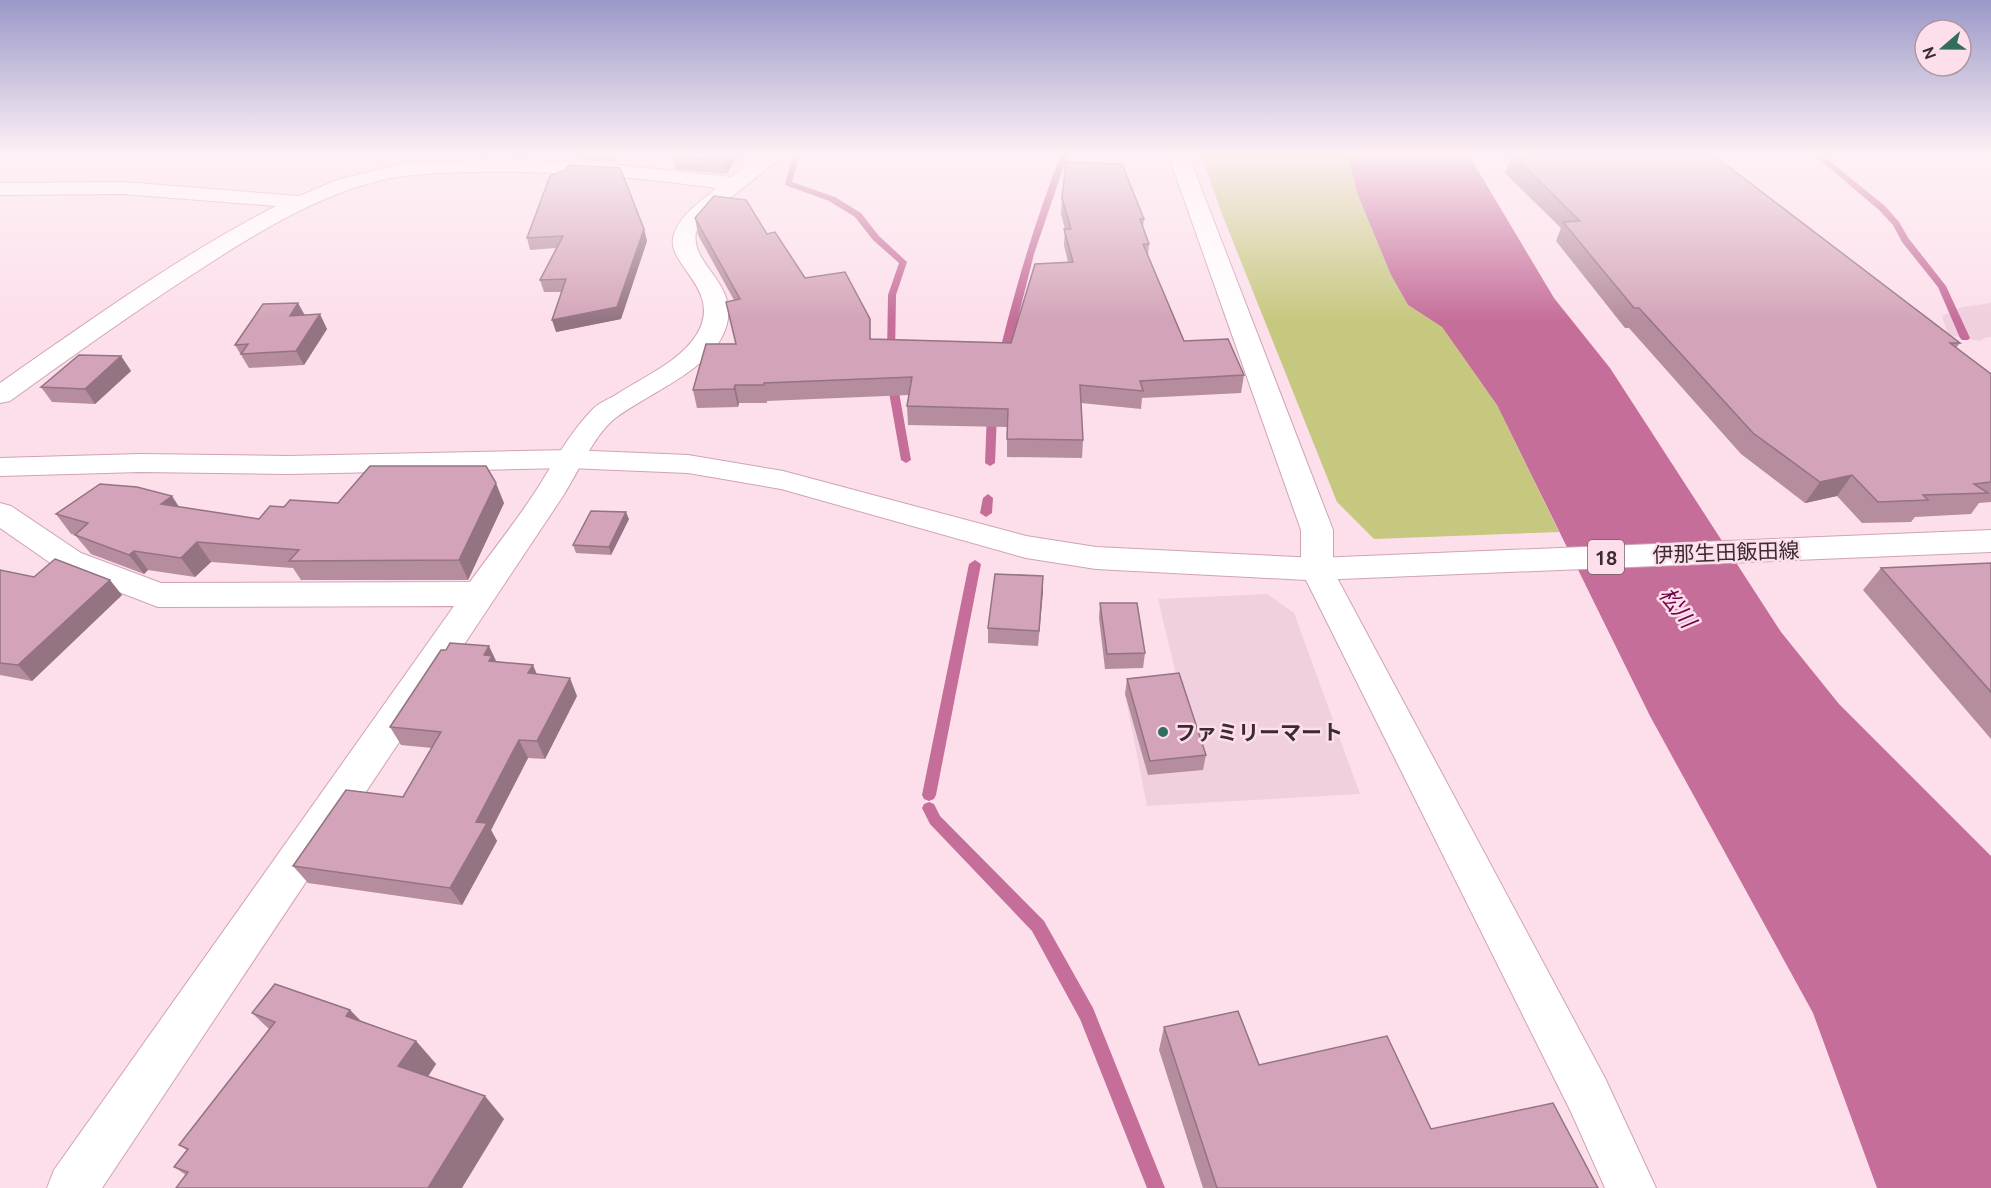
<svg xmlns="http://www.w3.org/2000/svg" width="1991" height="1188" font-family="Ubuntu,'Noto Sans JP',sans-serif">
<rect width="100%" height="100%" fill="#fcdfeb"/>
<!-- built -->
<g fill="#f0cfde">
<path d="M1991 303V337L1984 338 1981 341 1948 335 1942 316 1962 307Z"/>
<path d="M1267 594 1294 613 1360 794 1147 806 1125 694 1180 691 1158 599Z"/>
</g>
<!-- green -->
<path fill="#c6c87f" d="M1201 154H1348L1357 193 1391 275 1408 305 1442 327 1497 405 1559 532 1374 539 1337 502 1222 214Z"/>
<!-- water -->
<path fill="#c56e99" d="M1348 154H1468L1554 298 1610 368 1781 632 1839 704 1991 856V1188H1877L1813 1013 1650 716 1497 405 1442 327 1408 305 1391 275 1357 193Z"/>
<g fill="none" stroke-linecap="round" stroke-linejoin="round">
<!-- stream -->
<g fill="#c56e99" fill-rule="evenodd">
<path d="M793 154H800L792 182 835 197 861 213 879 236 907 262 896 295 895 357H889L887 355 888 295 899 263 873 240 855 217 829 201 785 185Z"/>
<path d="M1061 154H1068L1034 254 1008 358 1003 361 1000 360 998 358C1015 289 1035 221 1061 154Z"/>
<path d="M1813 154H1821L1885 206 1899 222 1909 239 1946 286 1970 338 1968 340H1962L1960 338 1938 287 1902 242 1893 225 1879 210Z"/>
<path d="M892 378 897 381 911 460 906 463 901 460 887 381Z"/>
<path d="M992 410 997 413 995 463 990 466 985 463 987 413Z"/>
<path d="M988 494 993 498 992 513 986 517 980 513 983 498Z"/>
<path d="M975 560 981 564 936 795 934 799 929 801 924 799 922 795 969 564Z"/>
<path d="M929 802 934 804 940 816 1044 921 1093 1008 1165 1188H1147L1080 1019 1032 931 930 824 922 808 924 804Z"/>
</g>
<defs>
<g id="street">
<path d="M762 154H785L719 207 696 232C690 265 737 281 727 324 715 370 648 392 613 420 594 436 577 474 563 496L102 1188H47L54 1170 454 606 158 607 59 569 0 528V503L11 506 81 553 161 583 470 582C493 550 518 519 539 486 555 460 570 433 591 411 597 404 606 400 614 396 641 378 680 362 697 334 724 288 663 264 674 234 680 215 702 200 717 188 636 177 555 170 473 172 441 173 409 173 378 181 315 197 258 232 204 267 138 309 74 355 10 401L0 403V383C89 321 179 256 276 206L123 194 0 195V183L123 182 299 196 337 180 401 164 499 159 600 163 731 177Z"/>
<path d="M1168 154H1188L1333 530V569L1328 577 1317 580 1306 577 1301 569V530Z"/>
</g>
<path id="secondary" d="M569 450 688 455 783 471 1026 536 1096 547 1317 558 1328 561 1605 1078 1656 1188H1605L1571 1112 1306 580 1096 569 1026 558 781 489 688 473 569 468 288 474 140 472 0 476V458L140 454 288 456Z"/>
<path id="primary" d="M1991 530V552L1317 580 1306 577 1301 569 1306 561 1317 558Z"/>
</defs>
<!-- street casing -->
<use href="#street" stroke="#d0a2b7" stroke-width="2"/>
<!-- secondary casing -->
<use href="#secondary" stroke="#d0a2b7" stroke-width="2"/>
<!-- primary casing -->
<use href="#primary" stroke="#d0a2b7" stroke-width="2"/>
<!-- street -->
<use href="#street" fill="#fff" fill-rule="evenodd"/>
<!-- secondary -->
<use href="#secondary" fill="#fff" fill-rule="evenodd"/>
<!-- primary -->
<use href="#primary" fill="#fff" fill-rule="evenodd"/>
</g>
<!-- wall -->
<g fill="#b58d9f">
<path d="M581 154H614L616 162 583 160Z"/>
<path d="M671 154H740L726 174 675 169Z"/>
<path d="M1508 154H1712L1960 343 1956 348 1991 374V502L1979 503 1971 514 1915 517 1911 522 1862 523 1837 496 1805 503 1741 454 1629 328H1625L1556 241 1561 228 1505 173 1511 157Z"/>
<path d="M1062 198 1144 219 1143 227 1149 244 1148 256 1184 341 1244 375 1241 393 1142 398 1141 409 1081 403 1083 440 1082 458 1007 457V427L908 425 907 406 909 395 767 401V403H739L738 407 697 408 693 390 736 344 726 302 734 300 698 235 695 218 767 234 805 278 872 339 1011 343 1068 262 1064 245 1065 229 1061 214Z"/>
<path d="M644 229 647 241 621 319 556 332 561 292H544L540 280 556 248 530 250 527 238Z"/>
<path d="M298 303 305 315 327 329 304 365 249 368 235 345Z"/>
<path d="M121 356 131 371 95 404 52 402 41 387Z"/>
<path d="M338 503H504L468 580H301L293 568 211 562 195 577 148 570 144 574 91 554 75 535 71 534 56 514 179 507 259 519 284 507Z"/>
<path d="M629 519 611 555 576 553 573 545Z"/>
<path d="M1991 563V739L1863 590 1881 568Z"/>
<path d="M0 570 122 595 32 681 0 675Z"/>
<path d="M1043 576 1038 646 988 643V628Z"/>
<path d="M1100 603 1145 653 1143 668 1105 669 1099 618Z"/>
<path d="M497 662 537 674 577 696 545 759 528 758 491 830 497 841 462 905 308 883 293 866 403 797 432 748 401 745 390 727Z"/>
<path d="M1127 679 1206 755 1203 770 1148 775 1125 694Z"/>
<path d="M350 1010 361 1021 416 1041 436 1064 428 1076 504 1119 186 1175 174 1167 187 1150 179 1145 269 1029 252 1013Z"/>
<path d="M1164 1027 1259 1065 1431 1129 1598 1188H1203L1159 1050Z"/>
</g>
<!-- shaded-wall -->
<g fill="#947382">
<path d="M729 154H740L726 174 724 162Z"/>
<path d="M644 229 647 241 621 319 556 332 552 320Z"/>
<path d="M298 303 305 317 290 316Z"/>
<path d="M320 314 327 329 304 365 296 351Z"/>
<path d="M121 356 131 371 95 404 85 389Z"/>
<path d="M735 385 739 403 738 407 734 389Z"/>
<path d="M1852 475 1837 496 1805 503 1820 482Z"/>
<path d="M496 483 504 503 468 580 459 560Z"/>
<path d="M172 496 185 516 161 504Z"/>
<path d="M626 512 629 519 611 555 609 547Z"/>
<path d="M197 542 211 562 195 577 181 558Z"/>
<path d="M134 551 148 570 144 574 129 555Z"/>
<path d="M1043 576V592L1038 646 1039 631Z"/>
<path d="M110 580 122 595 32 681 18 665Z"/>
<path d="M489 646 498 665 501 674 484 655Z"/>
<path d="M533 665 541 684 528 673Z"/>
<path d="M570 678 577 696 545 759 537 741Z"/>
<path d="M519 740 528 758 491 830 497 841 462 905 450 888 476 822Z"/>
<path d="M350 1010 373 1034 346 1016Z"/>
<path d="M416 1041 436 1064 420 1089 398 1066Z"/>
<path d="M485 1096 504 1119 462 1188H428Z"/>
</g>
<!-- building -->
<g fill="#d3a4b9" stroke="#947382" stroke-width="1.5">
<path d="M594 154H614V156Z"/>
<path d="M672 154H729L724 162 672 156Z"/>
<path d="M1512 154H1712L1960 343H1950L1991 374V482L1974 484 1988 493 1923 495 1928 500 1878 502 1852 475 1820 482 1753 433 1639 308H1634L1563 222 1580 221Z"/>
<path d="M1066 162 1122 164 1144 219H1140L1149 244H1143L1184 341 1228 339 1244 375 1140 381 1143 391 1080 385 1083 440 1007 439 1008 409 907 406 912 377 764 383V385H735L734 389 693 390 706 344H736L726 302 740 299 695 218 714 196 746 200 767 234 775 232 805 278 845 272 870 319V339L1011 343 1035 264 1073 262 1064 229H1071L1062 198Z"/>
<path d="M569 165 620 168 644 229 617 307 552 320 566 279 540 280 563 236 527 238 550 176 565 170Z"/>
<path d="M298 303 290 316 320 314 296 351 241 354 248 344 235 345 263 304Z"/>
<path d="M79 355 121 356 85 389 41 387Z"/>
<path d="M370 466H486L496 483 459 560 289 561 299 550 197 542 181 558 134 551 129 555 75 535 88 523 56 514 100 484 137 487 172 496 161 504 259 519 270 506 284 507 290 500 338 503Z"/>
<path d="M591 511 626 512 609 547 573 545Z"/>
<path d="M55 559 110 580 18 665 0 663V570L34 577Z"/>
<path d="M1991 563V692L1881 568Z"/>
<path d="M995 574 1043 576 1039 631 988 628Z"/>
<path d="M1100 603H1137L1145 653 1107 654Z"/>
<path d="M450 643 489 646 484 655 492 656 489 661 533 665 528 673 570 678 537 741 519 740 476 822 487 823 450 888 293 866 346 790 403 797 441 732 390 727 441 650H446Z"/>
<path d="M1179 673 1206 755 1150 761 1127 679Z"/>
<path d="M275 984 350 1010 346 1016 416 1041 398 1066 485 1096 428 1188H176L188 1172 174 1167 188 1149 179 1145 275 1022 252 1013Z"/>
<path d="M1238 1011 1259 1065 1387 1036 1431 1129 1553 1103 1598 1188H1217L1164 1027Z"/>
</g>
<!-- sky -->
<linearGradient id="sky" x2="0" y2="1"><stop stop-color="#9a98c8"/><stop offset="0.48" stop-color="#fef1f6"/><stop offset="1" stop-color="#fef1f6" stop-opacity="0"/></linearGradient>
<rect width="1991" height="321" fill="url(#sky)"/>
<!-- markers -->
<circle fill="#316e5b" stroke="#fcdfeb" stroke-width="2" cx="1163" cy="732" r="6"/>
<g text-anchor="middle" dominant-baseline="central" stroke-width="5" stroke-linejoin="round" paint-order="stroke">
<!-- shield labels -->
<rect fill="#fcdfeb" stroke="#76606a" stroke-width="1.5" x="1588" y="540" width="36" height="34" rx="4.5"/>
<g font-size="20" font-weight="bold" fill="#3c2a32">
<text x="1606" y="557">18</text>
</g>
<!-- street labels -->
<g font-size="21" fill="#3c2a32" stroke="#fcdfeb">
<text transform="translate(1726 552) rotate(-2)">伊那生田飯田線</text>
</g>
<!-- poi labels -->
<g font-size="21" font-weight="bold" fill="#3c2a32" stroke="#fcdfeb" text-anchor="start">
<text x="1175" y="732">ファミリーマート</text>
</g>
<!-- water labels -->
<g font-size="22" font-style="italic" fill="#73034a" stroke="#fcdfeb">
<text transform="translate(1678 607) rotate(53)">松川</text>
</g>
</g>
<!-- north arrow -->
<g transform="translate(1943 48) rotate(250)"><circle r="28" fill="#fcdfeb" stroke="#af97a1" stroke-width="1.5"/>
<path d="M0-4.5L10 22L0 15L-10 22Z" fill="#316e5b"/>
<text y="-9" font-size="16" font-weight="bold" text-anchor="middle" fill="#3c2a32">N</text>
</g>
</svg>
